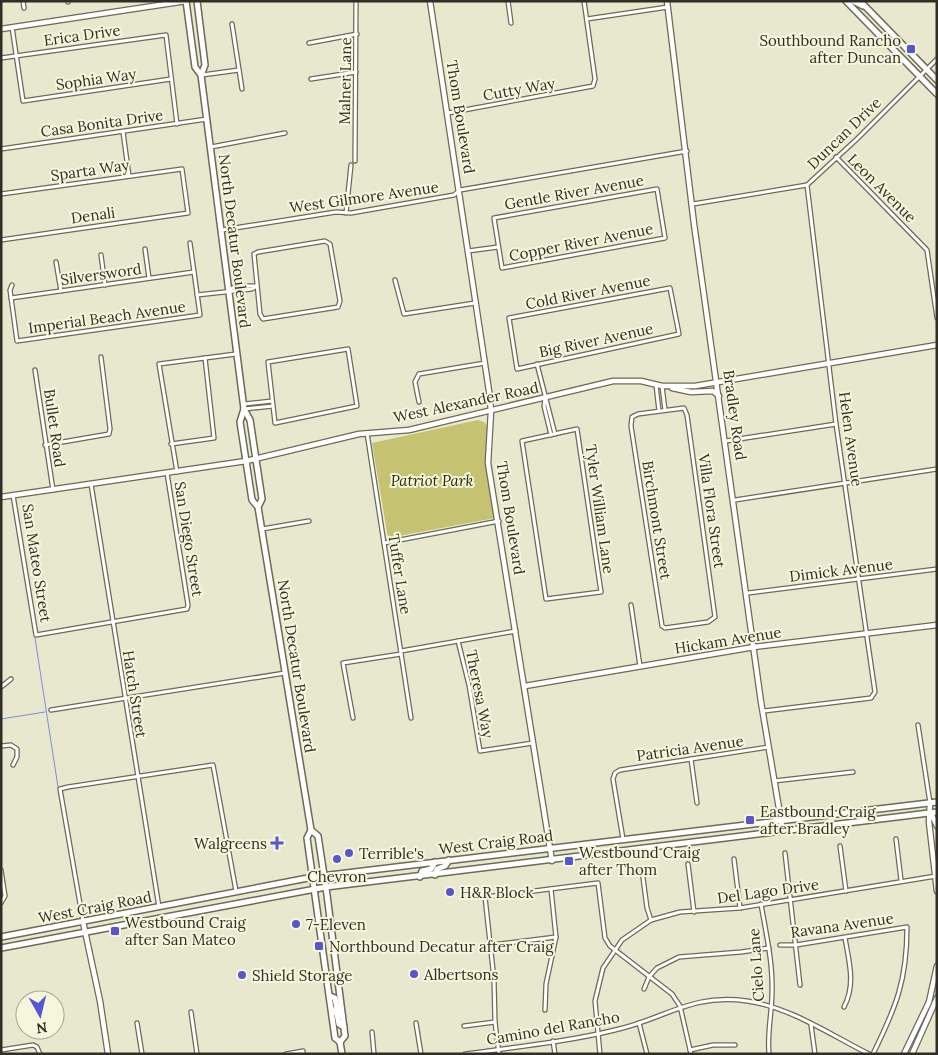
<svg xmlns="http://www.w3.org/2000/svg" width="938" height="1055" font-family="Lora,serif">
<rect width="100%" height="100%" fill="#e8e8cf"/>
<!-- green -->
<path fill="#c5c271" d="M478 420 484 422 488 427 486 464 495 518 388 538 372 443Z"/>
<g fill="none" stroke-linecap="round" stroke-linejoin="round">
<!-- stream -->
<g stroke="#828be1" stroke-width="1">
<path d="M35 638 58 787"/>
<path d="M1 719 45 712"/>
</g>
<defs>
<g id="street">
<path d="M23 1 24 8"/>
<path d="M68 1V2"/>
<path d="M508 1 511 23"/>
<path d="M587 19 668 7"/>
<path d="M232 24 242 89"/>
<path d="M12 27 23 101 171 79"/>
<path d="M309 43 357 34"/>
<path d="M1 58 166 35 177 124"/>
<path d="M202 75 239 70"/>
<path d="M311 79 356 72"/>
<path d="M448 113 593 86 595 79 584 1"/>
<path d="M123 132 129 176"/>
<path d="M211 147 285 133"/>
<path d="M1 149 207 119"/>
<path d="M836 157 927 250 937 318"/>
<path d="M355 161 356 1"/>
<path d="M657 189 665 238 502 268 494 218Z"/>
<path d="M1 194 182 169 188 213 1 240"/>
<path d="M693 204 807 185 857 139 937 59"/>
<path d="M346 213 351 165"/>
<path d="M222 230 336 212 351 213 454 195 460 190 687 151"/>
<path d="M325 241 330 244 340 301 338 307 263 319 260 314 254 254 258 252Z"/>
<path d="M145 249 149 278"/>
<path d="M468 251 498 247"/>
<path d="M101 255 105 285"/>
<path d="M56 262 61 291"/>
<path d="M395 280 404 314 475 303"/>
<path d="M12 285 10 290 17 341 200 315 190 243"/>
<path d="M670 288 679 334 517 369 509 318Z"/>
<path d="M229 290 236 286H256"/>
<path d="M197 295 252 289 257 286"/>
<path d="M11 298 194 272"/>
<path d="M348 349 357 406 275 423 268 362Z"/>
<path d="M205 358 236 354"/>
<path d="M537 364 555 434"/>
<path d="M35 370 53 490"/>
<path d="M656 385 659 411"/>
<path d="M662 386 665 410"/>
<path d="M545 398 544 406 551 435"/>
<path d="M419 402 415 382 419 374 485 363"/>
<path d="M244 404 272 401"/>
<path d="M684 408 687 415 715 617 708 622 665 628 662 626 631 426 632 417 638 414Z"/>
<path d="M244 409 273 406"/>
<path d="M577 429 601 592 546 599 522 441Z"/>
<path d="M367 433 411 718"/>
<path d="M726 441 836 424"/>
<path d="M171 444 214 438 205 358 159 364 177 472"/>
<path d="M45 445 109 434 110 429 101 357"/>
<path d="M91 484 159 907"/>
<path d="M13 495 36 635 187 609 188 605 167 473"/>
<path d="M735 500 937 469"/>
<path d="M262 529 309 521"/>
<path d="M384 543 499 521"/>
<path d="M748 593 937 569"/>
<path d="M631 605 640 666"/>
<path d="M458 641 469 685 480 751 533 743"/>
<path d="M401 651 516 631"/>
<path d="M1 687 11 679"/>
<path d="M51 710 285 673"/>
<path d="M764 711 871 698 875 692 836 424 807 185"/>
<path d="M353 718 343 663 401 654"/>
<path d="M918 725 930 803"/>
<path d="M1 746 11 745 17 749V757L13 765"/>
<path d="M691 759 697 803"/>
<path d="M774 781 853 772"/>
<path d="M623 839 613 779 615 773 620 770 769 747"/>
<path d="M896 839 901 880"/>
<path d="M840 846 846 891"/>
<path d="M785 853 800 985"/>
<path d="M734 859 740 908"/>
<path d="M688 864 694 912"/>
<path d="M1 870 5 896 1 903"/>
<path d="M642 870 647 908 651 920"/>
<path d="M761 904C766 933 773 963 772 992 772 1013 767 1032 769 1054"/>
<path d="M83 921 60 789 68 787 213 765 236 891"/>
<path d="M491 945 556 937"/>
<path d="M780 945H796L907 927C907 981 896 1007 873 1054"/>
<path d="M644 989 649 977 657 968 679 957 741 952 769 948"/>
<path d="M844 1007C856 984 849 962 845 938"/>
<path d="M545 1010 546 984 556 937 551 889"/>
<path d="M191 1012 197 1054"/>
<path d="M137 1023 142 1054"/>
<path d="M416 1023 421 1054"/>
<path d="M639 1023 647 1054"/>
<path d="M811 1025 815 1054"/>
<path d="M464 1026 495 1022"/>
<path d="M372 1032 374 1054"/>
<path d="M553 1041 555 1054"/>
<path d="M1 1050 33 1045 37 1047 40 1054"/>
<path d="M690 1050 713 1045H735"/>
<path d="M286 1054 303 1051V1054"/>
<path d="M465 1054C515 1047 566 1042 615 1030 665 1019 691 993 747 1001 790 1007 831 1035 869 1054"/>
<path d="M499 1054 495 1022 494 979 485 897 598 883 605 938 610 946 672 994 680 1006 691 1054"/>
<path d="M600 1054 595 1001 603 968 622 940 651 920 680 912 740 908 936 876"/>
</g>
<g id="secondary">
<path d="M430 1 489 391 491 411 488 463 552 861"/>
<path d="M667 1 694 224 761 702 783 832"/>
<path d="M1 29 186 1"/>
<path d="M672 388 691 392 713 391 719 396"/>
<path d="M1 497 246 461 359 434 409 430 613 381H641L662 386H695L937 345"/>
<path d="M525 686 754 647 937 625"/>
<path d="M930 803 929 822 937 891"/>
<path d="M931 813 937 826"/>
<path d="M83 922 100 1001 108 1054"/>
<path d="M904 1054 929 1002 937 966"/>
<path d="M912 1054 937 998"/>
</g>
<g id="primary">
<path d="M186 1 195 67 201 75"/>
<path d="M197 1 205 65 201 75 244 409 240 422 252 500 258 507 311 830 307 838 335 1038 340 1042 342 1054"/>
<path d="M846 1 937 94"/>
<path d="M853 1 863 6"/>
<path d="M860 1 937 80"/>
<path d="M244 409 250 420 262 499 258 507"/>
<path d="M311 830 318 836 327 895 345 1036 340 1042"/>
<path d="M435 875 437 869 445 866 449 860"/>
<path d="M420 877 422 871 431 869 435 862"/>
<path d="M1 937 313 877 937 802"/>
<path d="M1 948 326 887 937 812"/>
<path d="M330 996 335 998 337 1009 342 1015"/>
<path d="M333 1010 337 1014 339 1024 344 1027"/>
</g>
</defs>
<!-- street casing -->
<use href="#street" stroke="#6b6b55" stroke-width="5.5"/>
<!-- secondary casing -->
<use href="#secondary" stroke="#6b6b55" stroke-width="7"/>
<!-- primary casing -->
<use href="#primary" stroke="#6b6b55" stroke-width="8"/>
<!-- street -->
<use href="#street" stroke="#fff" stroke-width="3"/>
<!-- secondary -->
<use href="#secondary" stroke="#fff" stroke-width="4.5"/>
<!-- primary -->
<use href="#primary" stroke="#fff" stroke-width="5"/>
</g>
<!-- markers -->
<g fill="#5557ce" stroke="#f5f6dc" stroke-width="2">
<rect x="906" y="44" width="10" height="10" rx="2.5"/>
<rect x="745" y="815" width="10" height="10" rx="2.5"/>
<path d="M274.5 835.5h5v5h5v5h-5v5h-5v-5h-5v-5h5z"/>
<circle cx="349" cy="853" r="5"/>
<circle cx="337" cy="859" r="5"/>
<rect x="564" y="856" width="10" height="10" rx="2.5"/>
<circle cx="450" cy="892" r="5"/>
<circle cx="296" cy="924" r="5"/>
<rect x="110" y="926" width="10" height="10" rx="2.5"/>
<rect x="314" y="941" width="10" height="10" rx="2.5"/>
<circle cx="414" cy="974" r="5"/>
<circle cx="242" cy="975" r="5"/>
</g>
<g text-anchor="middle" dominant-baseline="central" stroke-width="4" stroke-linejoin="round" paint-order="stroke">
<!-- street labels -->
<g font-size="15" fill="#2e2e25" stroke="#f5f6dc">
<text transform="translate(82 35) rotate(-8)">Erica Drive</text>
<text transform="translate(96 79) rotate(-8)">Sophia Way</text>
<text transform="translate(345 81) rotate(-89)">Malner Lane</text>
<text transform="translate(519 89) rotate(-10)">Cutty Way</text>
<text transform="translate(461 117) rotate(81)">Thom Boulevard</text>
<text transform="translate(102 123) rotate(-8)">Casa Bonita Drive</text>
<text transform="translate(844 133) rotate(-44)">Duncan Drive</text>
<text transform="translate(90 170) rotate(-8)">Sparta Way</text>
<text transform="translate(882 188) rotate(45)">Leon Avenue</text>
<text transform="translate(574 192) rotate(-10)">Gentle River Avenue</text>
<text transform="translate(364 197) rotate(-8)">West Gilmore Avenue</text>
<text transform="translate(93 215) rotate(-8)">Denali</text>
<text transform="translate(235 241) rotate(83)">North Decatur Boulevard</text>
<text transform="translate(581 242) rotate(-11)">Copper River Avenue</text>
<text transform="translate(101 274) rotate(-8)">Silversword</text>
<text transform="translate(588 292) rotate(-11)">Cold River Avenue</text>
<text transform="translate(107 317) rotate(-8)">Imperial Beach Avenue</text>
<text transform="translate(596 340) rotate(-12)">Big River Avenue</text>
<text transform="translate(466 402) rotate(-12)">West Alexander Road</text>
<text transform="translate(735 415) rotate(82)">Bradley Road</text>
<text transform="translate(55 428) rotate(82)">Bullet Road</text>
<text transform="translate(851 439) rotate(82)">Helen Avenue</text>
<text transform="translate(600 509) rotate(82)">Tyler William Lane</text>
<text transform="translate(712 511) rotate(82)">Villa Flora Street</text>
<text transform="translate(511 518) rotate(81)">Thom Boulevard</text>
<text transform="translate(657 520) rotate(81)">Birchmont Street</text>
<text transform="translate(189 539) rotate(81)">San Diego Street</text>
<text transform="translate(37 563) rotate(81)">San Mateo Street</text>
<text transform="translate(841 570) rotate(-7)">Dimick Avenue</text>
<text transform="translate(400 574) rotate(81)">Tuffer Lane</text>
<text transform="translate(728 640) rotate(-9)">Hickam Avenue</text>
<text transform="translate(297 666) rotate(81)">North Decatur Boulevard</text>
<text transform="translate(135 694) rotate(81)">Hatch Street</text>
<text transform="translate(480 694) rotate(79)">Theresa Way</text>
<text transform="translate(690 748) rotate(-8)">Patricia Avenue</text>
<text transform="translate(496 842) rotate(-7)">West Craig Road</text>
<text transform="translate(768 891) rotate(-8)">Del Lago Drive</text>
<text transform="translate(95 907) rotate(-11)">West Craig Road</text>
<text transform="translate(842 925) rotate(-8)">Ravana Avenue</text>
<text transform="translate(756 965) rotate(-94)">Cielo Lane</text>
<text transform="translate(553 1028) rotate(-10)">Camino del Rancho</text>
</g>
<!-- poi labels -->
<g font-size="15" fill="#2e2e25" stroke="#f5f6dc" text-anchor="start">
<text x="901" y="40" text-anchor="end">Southbound Rancho<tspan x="901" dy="17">after Duncan</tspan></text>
<text x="760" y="811">Eastbound Craig<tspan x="760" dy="17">after Bradley</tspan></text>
<text x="267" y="843" text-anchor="end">Walgreens</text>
<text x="579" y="852">Westbound Craig<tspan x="579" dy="17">after Thom</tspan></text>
<text x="359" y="853">Terrible's</text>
<text x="337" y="876" text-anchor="middle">Chevron</text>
<text x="460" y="892">H&amp;R Block</text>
<text x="125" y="922">Westbound Craig<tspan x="125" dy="17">after San Mateo</tspan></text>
<text x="306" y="924">7-Eleven</text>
<text x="329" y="946">Northbound Decatur after Craig</text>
<text x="424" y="974">Albertsons</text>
<text x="252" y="975">Shield Storage</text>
</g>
<!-- park labels -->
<g font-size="15" font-style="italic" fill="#2d2b00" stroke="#f5f6dc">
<text x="432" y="480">Patriot Park</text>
</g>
</g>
<!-- border -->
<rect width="938" height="1055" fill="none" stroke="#2e2e25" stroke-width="5"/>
<!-- north arrow -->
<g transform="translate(40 1015) rotate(172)"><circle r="24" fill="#f5f6dc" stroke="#a5a693"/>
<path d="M0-4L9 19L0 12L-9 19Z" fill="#5557ce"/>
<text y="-8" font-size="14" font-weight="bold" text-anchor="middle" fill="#2e2e25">N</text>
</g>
</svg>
